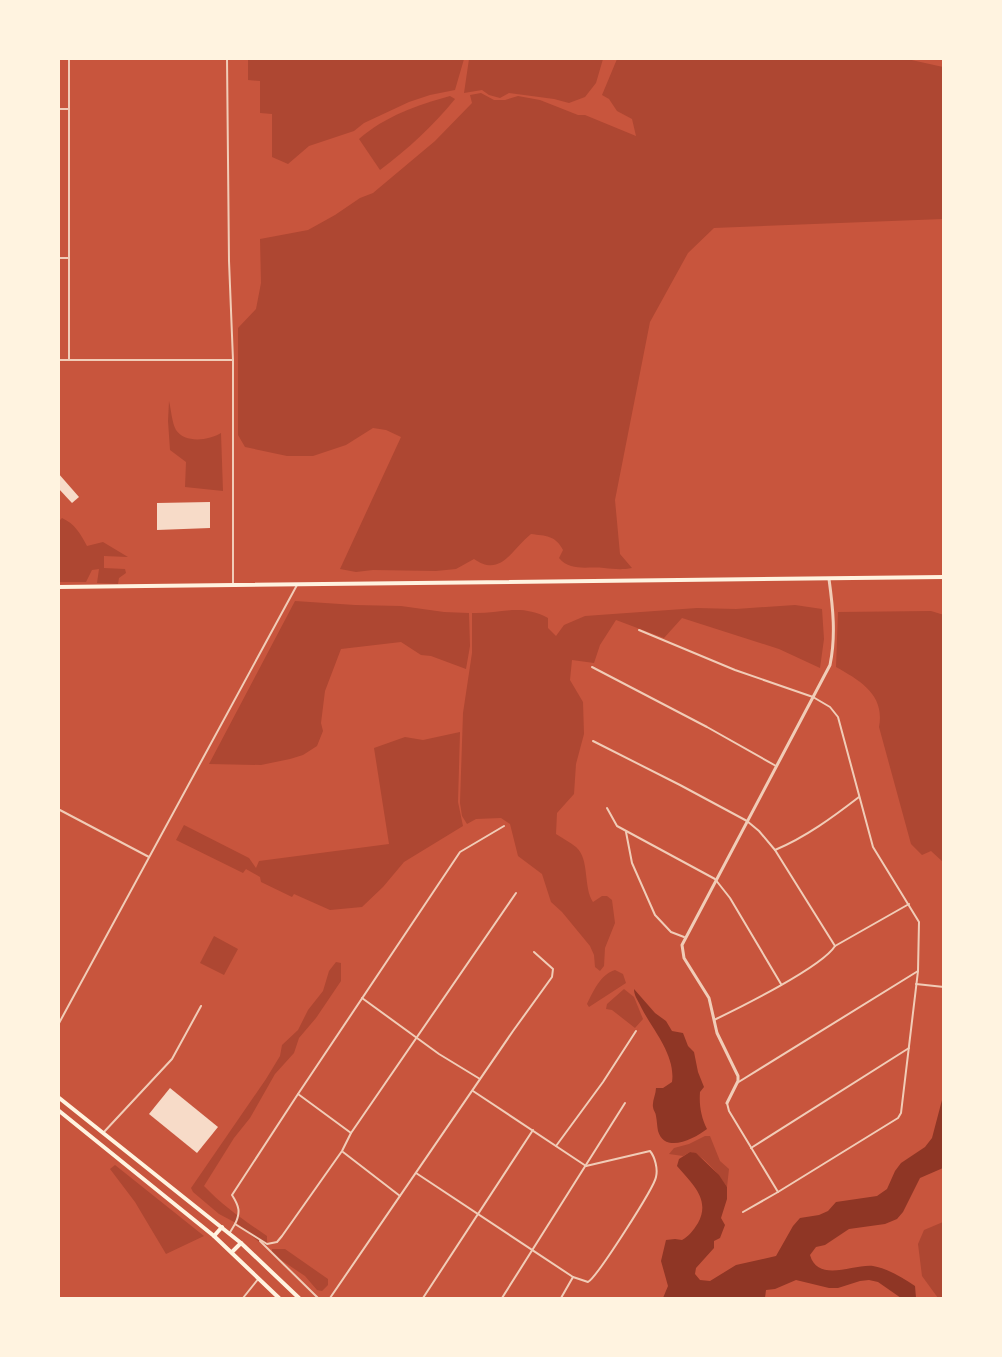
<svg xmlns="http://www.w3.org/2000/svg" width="1002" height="1357" font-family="'PT Sans Narrow',sans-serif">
<rect width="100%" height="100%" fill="#c8553d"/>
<!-- green -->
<g fill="#ae4732">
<path d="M248 59V58L464 59 455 90 430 95 409 102 364 123 354 131 309 146 288 164 272 157V114L260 113V81L248 80Z"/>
<path d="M469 59V58L603 59 596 83 585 97 569 103 554 99 509 93 500 98 489 95 482 90 464 93Z"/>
<path d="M907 59 943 67V219L714 228 688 253 650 322 615 500 620 554 632 568C622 570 614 569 604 568 587 566 571 572 559 558L563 550C555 535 546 536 531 534 512 549 501 578 474 559L456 569 436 571 373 570 356 572 340 569 401 437 386 430 373 428 346 445 313 456H287L245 447 238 435V328L256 309 261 283 260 239 308 230 335 215 360 198 373 193 435 141 472 103 470 95 481 93 494 100H505L518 96 540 100 578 115H585L636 136 632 119 617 111 609 99 602 95 617 59Z"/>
<path d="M450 96 455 99C433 126 408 149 380 170L359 139C385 116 418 105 450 96Z"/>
<path d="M169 401C171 409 172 423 176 430 185 444 210 440 221 433L223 491 185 487 186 462 170 450 168 421Z"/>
<path d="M62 518C75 524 80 533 87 546L103 542 128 557 104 556V568L125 569 126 573 119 578 118 584 97 583 99 569 92 570 86 582H59V521Z"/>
<path d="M295 601 355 605 401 606 444 612 469 613 470 646 466 669 431 656 421 655 401 642 341 649 325 691 321 723 323 731 317 746 303 755 290 759 261 765 209 764Z"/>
<path d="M795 605 822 609 824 639 820 668 779 649 682 618 664 638 616 620 600 645 594 663 572 660 570 680 583 702 584 734 576 764 574 794 557 813 556 834C562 838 570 842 576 847 590 859 583 887 593 902L602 896H607L612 900 615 923 605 948 604 966 600 971 595 967 594 955 590 946 562 912 551 902 542 874 518 856 510 824 501 818 476 819 467 824 462 816 460 803 463 713 472 653V613C501 614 520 603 548 618V628L556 636 564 625 585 616 697 608 736 609Z"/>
<path d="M931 611 944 615 943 862 931 851 922 855 911 844 879 727C885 695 861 681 836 667L838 612Z"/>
<path d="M460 732 458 802 463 826 404 862 383 887 362 907 330 910 294 894 292 897 261 882 260 877 246 869 243 873 176 840 184 825 249 858 256 868 259 861 389 844 374 748 405 737 423 740Z"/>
<path d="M214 936 238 949 224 975 200 963Z"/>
<path d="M336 962 341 963V981L316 1018 299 1038 294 1053 275 1074 250 1118 234 1138 204 1186C223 1206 245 1221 267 1236V1243L259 1242 238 1224 219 1214 193 1192 191 1188 266 1079 280 1056 282 1045 298 1030 308 1010 323 991 329 971Z"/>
<path d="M615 970 623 974 626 983 589 1007 587 1004C594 990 600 975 615 970Z"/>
<path d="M624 989 634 997 643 1019 635 1028 612 1010 606 1009 607 1004Z"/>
<path d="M705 1136H710L720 1161 729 1169 727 1187C720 1176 703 1154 690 1152L683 1156 669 1154 674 1148 689 1144Z"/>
<path d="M115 1165 204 1236 166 1254 135 1202 110 1169Z"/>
<path d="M943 1222V1298H938L922 1276 918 1244 924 1230Z"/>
<path d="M272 1249H285L328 1279V1285L322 1291 317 1290 305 1276 272 1254Z"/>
</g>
<!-- water -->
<g fill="#8f3625">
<path d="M634 989 655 1013 666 1021 672 1031 683 1033 688 1046 694 1052 698 1072 704 1087 700 1092C699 1105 701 1117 707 1129 694 1139 665 1154 658 1131 657 1126 657 1121 656 1116 656 1113 653 1110 653 1107 652 1101 656 1094 656 1088H663L672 1082C676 1055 652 1029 641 1007 638 1000 634 996 634 989Z"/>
<path d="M942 1100H944L943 1168 920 1178 903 1212 897 1219 885 1224 849 1229 825 1245 816 1247 810 1255C818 1283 853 1264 873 1266 887 1268 903 1278 915 1286L916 1298H901L878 1282 869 1280 860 1281 838 1288H829L796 1280 775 1289 766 1290 765 1298H663L668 1286 661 1261 666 1240 675 1239 682 1240C689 1236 693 1231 698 1223 711 1199 692 1184 677 1166L679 1159 690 1152 696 1153 719 1175 727 1187V1199L721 1218 725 1225 720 1238 714 1241V1248L696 1268 695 1274 700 1280 710 1281 736 1265 776 1256 793 1226 800 1218 819 1215 828 1211 836 1202 877 1196 887 1189 895 1171 901 1163 925 1147 932 1138Z"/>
</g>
<!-- building -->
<g fill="#f7dbc8">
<path d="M58 473 79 497 72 503 58 488Z"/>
<path d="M210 502V528L157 530V503Z"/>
<path d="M170 1088 218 1127 197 1153 149 1114Z"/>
</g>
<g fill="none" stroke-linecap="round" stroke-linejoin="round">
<!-- minor -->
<g stroke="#f1ccb7" stroke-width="2">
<path d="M69 58V360"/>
<path d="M227 58 229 261 233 360V584"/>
<path d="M58 109H68"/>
<path d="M58 258H69"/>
<path d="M58 360H233"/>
<path d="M639 630 735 670 813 697 830 707 838 717 873 847 919 922 918 971 901 1113 898 1118 778 1192 729 1111 727 1103"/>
<path d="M592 667 707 727 776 766"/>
<path d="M593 741 680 785 747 821 759 831 775 850 835 946"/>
<path d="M607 808 617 826 715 879 730 898 781 984"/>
<path d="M58 809 149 857"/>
<path d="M626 832 632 863 655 915 671 932 684 937"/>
<path d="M775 850C806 837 833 817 859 797"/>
<path d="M916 984 944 987"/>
<path d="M362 998 439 1054 480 1079"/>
<path d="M714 1020C739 1008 822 967 835 946L909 904"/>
<path d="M58 1025 297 585"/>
<path d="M737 1083 918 971"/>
<path d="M473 1091 586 1166"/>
<path d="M298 1094 351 1133"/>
<path d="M103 1133 172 1059 201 1006"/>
<path d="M556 1146 603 1082 636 1031"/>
<path d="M751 1148 909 1048"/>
<path d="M343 1152 400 1196"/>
<path d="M416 1173 573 1277 588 1282C597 1277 654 1188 656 1177 658 1169 655 1157 650 1151L586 1166"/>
<path d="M743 1212 778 1192"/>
<path d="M235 1224C241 1212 239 1206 232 1195L298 1094 460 852 504 826"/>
<path d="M229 1234 235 1224 267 1244 277 1242 282 1236 342 1151 351 1133 516 893"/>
<path d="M260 1241 318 1298"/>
<path d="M243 1298 259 1278"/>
<path d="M330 1298 513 1031 552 977 553 969 534 952"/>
<path d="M423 1298 533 1130"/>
<path d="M502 1298 625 1103"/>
<path d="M561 1298 573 1277"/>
</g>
<!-- tertiary -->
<path stroke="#f1ccb7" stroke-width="3" d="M727 1103 738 1081V1076L717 1033 709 998 684 958 682 945 830 665C836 636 833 608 829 579"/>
<!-- primary -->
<g stroke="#fff3e0" stroke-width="4">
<path d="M58 587 944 577"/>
<path d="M58 1097 241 1243 299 1298"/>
<path d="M58 1110 214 1236 279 1298"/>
<path d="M214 1236 222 1227"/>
<path d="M232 1252 241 1243"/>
</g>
</g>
<!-- border -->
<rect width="1002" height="1357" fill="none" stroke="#fff3e0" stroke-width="120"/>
</svg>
